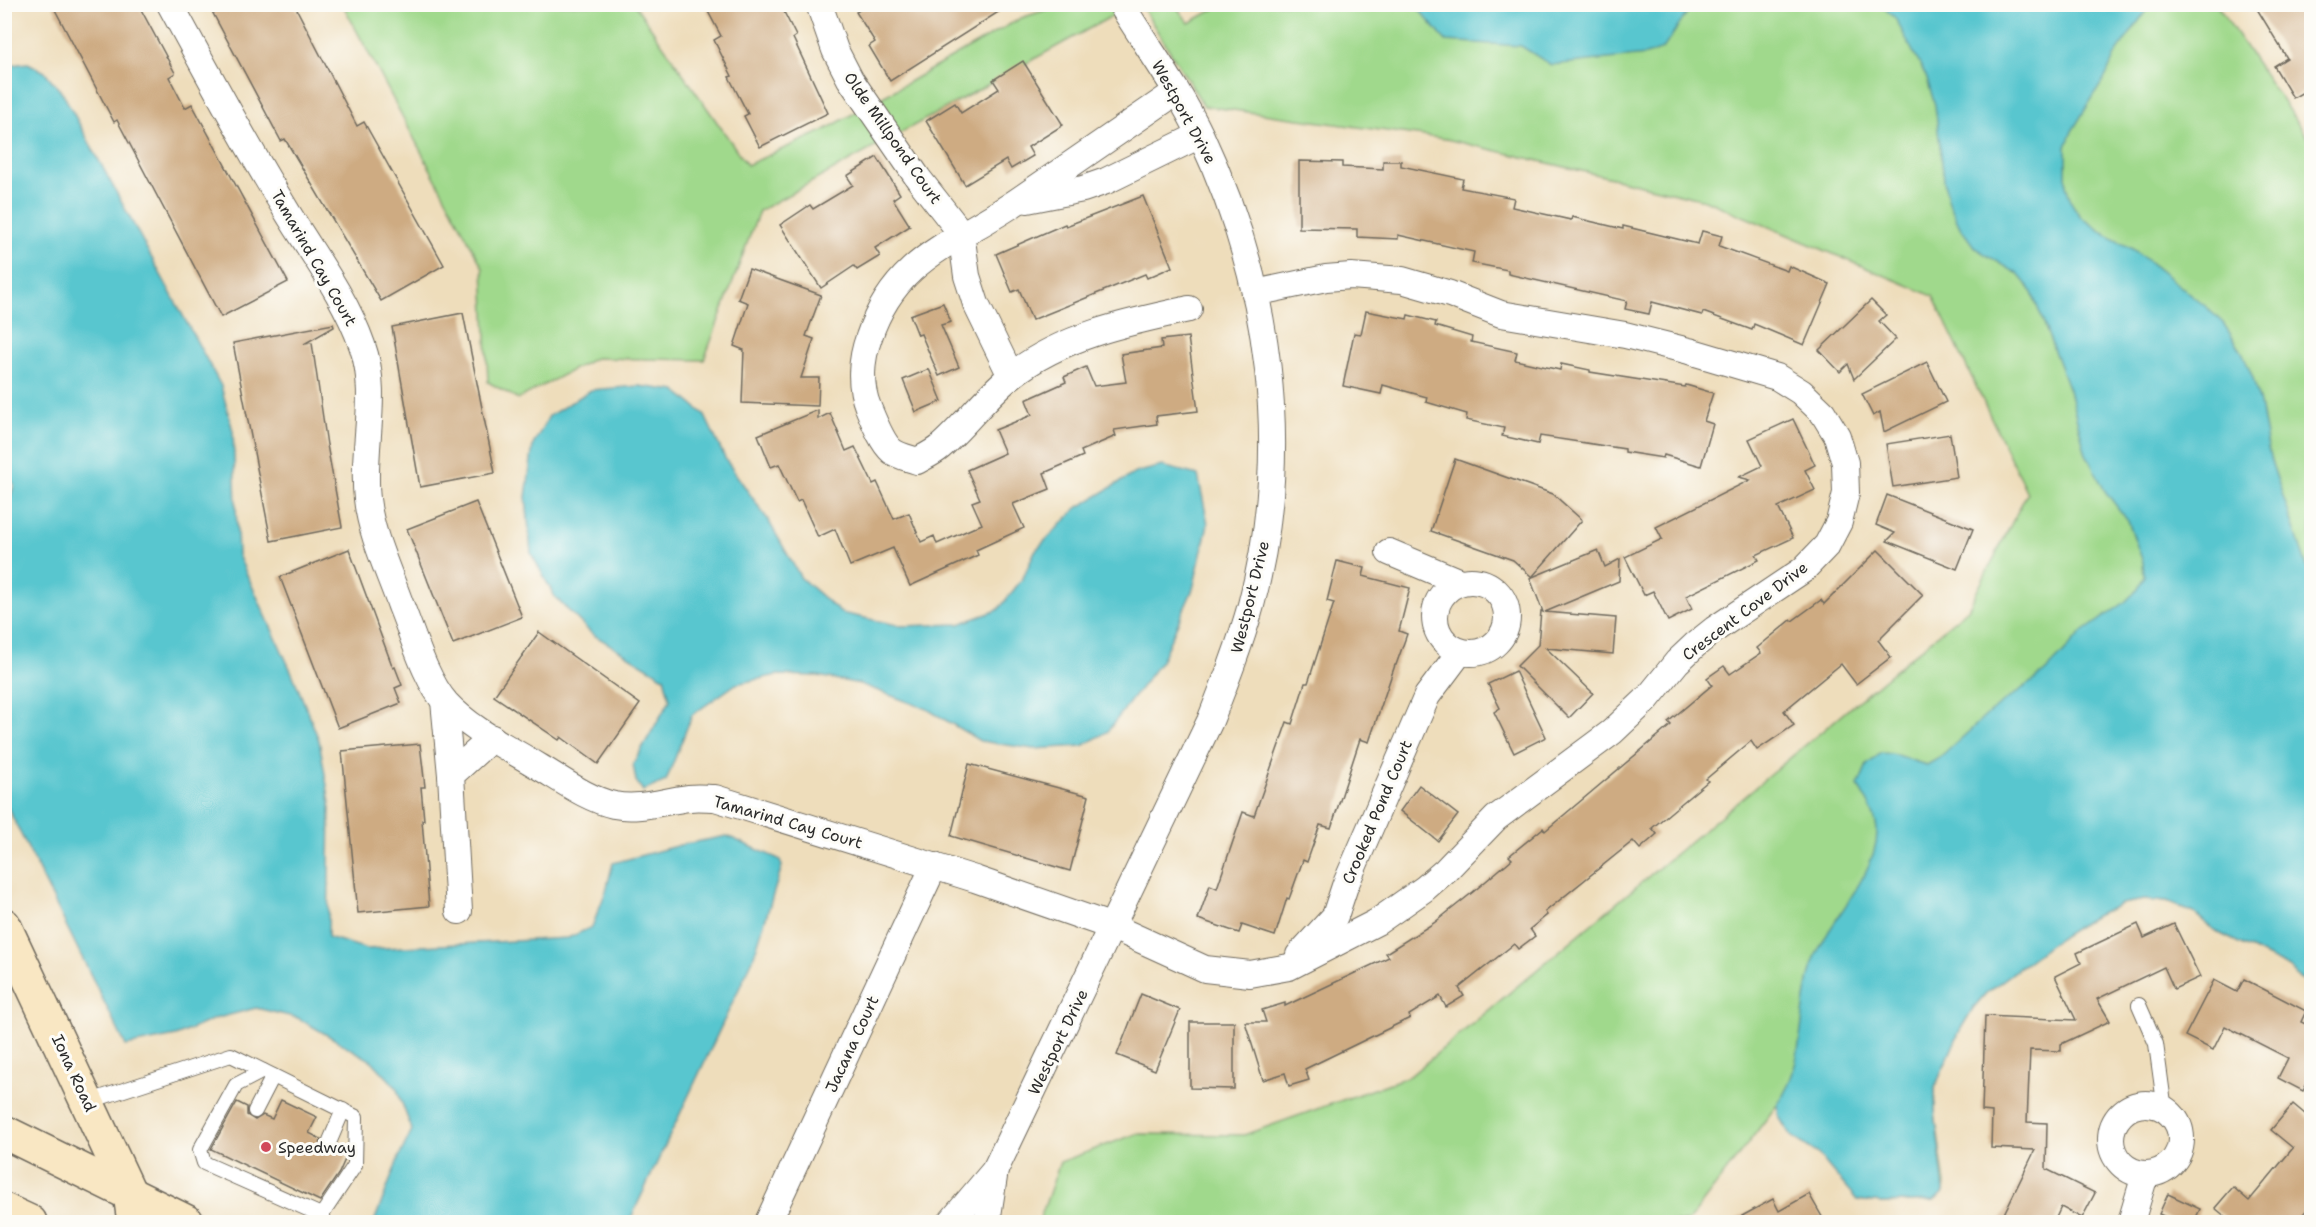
<svg xmlns="http://www.w3.org/2000/svg" width="2316" height="1227" font-family="'Shantell Sans',sans-serif">
<rect width="100%" height="100%" fill="#fdfcf7"/>
<filter id="ink" filterUnits="userSpaceOnUse"><feTurbulence type="fractalNoise" baseFrequency=".0167" numOctaves="2"/><feDisplacementMap in="SourceGraphic" scale="12" xChannelSelector="R" yChannelSelector="G"/><feConvolveMatrix kernelMatrix="1 2 1 2 8 2 1 2 1" color-interpolation-filters="sRGB"/></filter>
<filter id="wash" filterUnits="userSpaceOnUse"><feTurbulence type="fractalNoise" baseFrequency=".008" numOctaves="4" result="noise"/><feDisplacementMap in="SourceGraphic" scale="24" xChannelSelector="R" yChannelSelector="G"/><feGaussianBlur stdDeviation="1.35" result="paint"/><feColorMatrix in="noise" values="0 0 0 0 0 0 0 0 0 0 0 0 0 0 0 0 0 1.4 0 .05"/><feComposite in="paint" operator="in"/></filter>
<g filter="url(#wash)">
<rect width="100%" height="100%" fill="#edb"/>
<!-- green -->
<g fill="#a0d98c" stroke="#66825c" stroke-width="1.5">
<path d="M1223 4 2217 5 2311 143V985L2298 977 2290 968 2217 932 2194 913 2167 902 2144 900 2121 904 2091 918 2059 938 1986 993 1973 1008 1960 1030 1935 1087V1112L1945 1184 1944 1192 1934 1201 1882 1203 1857 1200C1845 1183 1832 1167 1817 1153 1795 1133 1785 1138 1777 1105L1688 1222H1039L1060 1162 1136 1134 1244 1135 1410 1076 1968 609 2027 493 1933 296 1705 200 1446 139 1204 106 1141 5H1175L1189 23Z"/>
<path d="M343 5H635L747 165 823 131 1021 18 1061 5H1132L759 211 704 360 595 358 518 399 488 382 483 268Z"/>
</g>
<!-- water -->
<g fill="#59c6cf" stroke="#42787d" stroke-width="1.5">
<path d="M1404 5H1698L1687 13 1663 49 1646 55 1551 65 1521 46 1446 41 1416 6Z"/>
<path d="M1881 5H2150L2115 55 2106 76 2072 131 2066 147V186L2072 204 2081 217 2108 236 2134 250 2204 305 2223 323 2241 350 2253 378 2260 404 2270 458 2307 567 2312 574 2311 985 2298 977 2290 968 2217 932 2194 913 2167 902 2144 900 2121 904 2091 918 2059 938 1986 993 1973 1008 1960 1030 1935 1087V1112L1944 1192 1934 1201 1882 1203 1857 1200 1817 1153 1791 1136 1779 1117 1777 1105C1809 1060 1796 1004 1816 955 1832 918 1877 873 1877 832 1877 816 1866 799 1858 786L1867 765 1881 753C1900 753 1909 761 1927 765L1941 757 1990 712 2045 672 2084 631 2124 603 2138 589 2144 577 2143 562 2128 521 2105 491 2086 454 2069 390 2031 290 2018 274 1975 248 1960 227 1950 206 1945 187 1935 105 1926 76 1895 18Z"/>
<path d="M28 63 45 72 63 94 221 386 233 431 238 555 292 673 319 740 330 803 328 937 367 949 568 938 592 927 606 891 613 863 680 845 727 836 779 859 782 866 753 959 629 1222H374L399 1157 412 1130 396 1087 372 1061 298 1018 256 1008 214 1019 176 1036 126 1046 5 802 4 518 14 485 4 465V66Z"/>
<path d="M639 386 676 391 704 414 726 460 768 520 801 578 841 613 902 626 959 624 998 610 1023 578 1035 551 1077 508 1135 473 1162 466 1198 475 1208 524 1193 589 1161 661 1107 732 1082 746 1034 749 980 741 927 709 860 684 818 676 777 675 736 684 692 715 666 781 643 791 636 781 633 764 670 700 664 677 592 634 555 597 531 553 526 497 533 445 549 416 591 390Z"/>
</g>
<g id="blocks">
<!-- building -->
<g fill="#ceab82">
<path d="M52 4H138L175 73 169 77 185 108 192 104 288 282 221 317 117 120 114 122Z"/>
<path d="M208 4H294L357 126 364 122 444 265 381 301 285 139 281 141Z"/>
<path d="M704 4H780L796 36 793 38 828 113 760 147 744 116 748 114 729 77 732 76 714 40 721 36Z"/>
<path d="M870 4H1011L890 81 869 46 875 42 856 12Z"/>
<path d="M2254 4H2312V87L2293 98 2274 66 2287 58Z"/>
<path d="M1023 61 1063 125 1028 147 1033 156 1011 169 1006 160 965 185 926 121 955 103 961 113 999 89 993 80Z"/>
<path d="M877 157 900 194 893 199 910 226 875 248 880 256 857 270 854 266 821 288 780 225 810 205 813 209 853 185 847 176Z"/>
<path d="M1299 161 1342 162V167L1383 169V161H1401V166L1463 179 1461 188 1514 198 1512 207 1571 220 1572 217 1623 229V226L1698 244 1702 231 1722 236 1719 246 1787 271 1789 266 1830 284 1804 345 1754 324 1752 330 1703 312 1702 315 1652 302 1649 314 1625 309 1627 301 1508 274V270L1472 263 1474 252 1398 235V239L1357 237V229L1299 228Z"/>
<path d="M1143 196 1172 267 1147 278 1145 274 1032 320 1019 289 1012 292 996 254 1065 224 1066 226Z"/>
<path d="M749 269 821 295 806 336 814 339 801 378H819L818 406 742 403 744 350 734 346 748 303 738 299Z"/>
<path d="M1871 300 1886 315 1879 321 1896 339 1854 379 1848 364 1840 372 1819 350Z"/>
<path d="M943 303 951 322 941 325 959 367 939 376 921 334 918 335 910 315Z"/>
<path d="M1366 311 1407 319 1408 315 1436 322 1435 326 1472 337 1471 342 1517 352 1515 360 1560 370 1561 364 1590 370V372L1685 387 1686 385 1713 393 1704 421 1713 424 1701 466 1664 455 1663 458 1625 452V449L1540 436 1538 444 1502 436 1504 428 1466 420 1467 414 1426 402 1427 397 1383 385 1381 394 1343 386 1354 333 1361 334Z"/>
<path d="M463 313 495 473 420 487 392 327Z"/>
<path d="M333 324 334 327 304 344 312 343 327 445 342 527 271 541 233 343Z"/>
<path d="M1188 337 1198 411 1156 416 1157 424 1114 430 1116 436 1081 451 1083 456 1044 473 1050 489 1013 504 1024 528 976 550 978 555 910 586 893 548 850 566 835 529 818 537 801 500 797 502 779 464 771 467 758 435 818 410V419L830 413 846 451 855 447 873 484 877 482 894 519 909 513 921 542 934 536 937 544 982 524 972 502 980 499 967 470 1005 453 995 430 1032 415 1026 400 1066 382 1064 377 1086 367 1094 386 1126 382 1121 354 1162 348 1161 340Z"/>
<path d="M1927 362 1946 402 1884 432 1880 412 1873 416 1862 394Z"/>
<path d="M929 369 942 401 916 412 903 380Z"/>
<path d="M1793 419 1815 465 1805 470 1815 490 1778 507 1793 538 1756 555 1759 560 1686 596 1692 609 1668 621 1653 591 1644 595 1625 557 1662 539 1656 527 1750 480 1739 477 1762 466 1749 439Z"/>
<path d="M1950 434 1957 477 1893 487 1886 444Z"/>
<path d="M1455 459 1553 494 1582 520 1532 577 1513 560 1431 531Z"/>
<path d="M1887 495 1973 529 1957 569 1887 541 1895 533 1876 525Z"/>
<path d="M476 502 522 617 453 644 407 529Z"/>
<path d="M349 549 393 668 395 667 402 685 395 688 401 703 338 728 280 577Z"/>
<path d="M1598 550 1605 567 1620 559 1619 581 1545 612 1616 618 1613 654 1546 648 1593 693 1569 718 1517 666 1538 645 1541 611 1543 612 1530 578Z"/>
<path d="M1878 550 1923 595 1878 640 1891 657 1856 684 1841 664 1784 711 1794 725 1757 750 1751 741 1706 779 1708 781 1652 828 1657 834 1640 849 1633 841 1545 912 1547 915 1530 929 1535 936 1518 949 1514 944 1459 988 1464 996 1446 1007 1440 996 1409 1015 1410 1018 1305 1069 1309 1080 1289 1086 1285 1073 1263 1080 1245 1022H1266L1262 1010 1285 1003V1006L1389 957 1386 953 1434 923 1473 892 1512 859 1509 856 1543 828 1545 831 1671 725 1668 722 1712 685 1707 678 1724 666 1730 674 1761 653 1757 648 1791 620 1792 621 1821 600 1824 604Z"/>
<path d="M1337 561 1365 568 1363 576 1410 588 1399 631 1407 634 1396 665H1395L1369 742 1360 739 1331 828 1320 825 1307 862 1303 860 1289 899 1287 898 1275 936 1242 925 1239 933 1198 919 1210 885 1217 888 1243 812 1254 816 1287 722 1292 724 1305 683H1308L1334 603 1327 601Z"/>
<path d="M539 632 640 704 598 764 561 737 559 740 494 696Z"/>
<path d="M1515 671 1546 737 1514 753 1494 712 1500 708 1488 684Z"/>
<path d="M420 744 425 787H421L424 820H422L429 906 358 913 342 751Z"/>
<path d="M969 764 1089 796 1070 871 951 836Z"/>
<path d="M1419 785 1458 815 1438 841 1400 811Z"/>
<path d="M2138 924 2144 938 2174 924 2200 977 2174 989 2164 967 2097 999 2110 1021 2061 1044V1051L2030 1050 2027 1122 2047 1123 2046 1169 2095 1193 2082 1218 2061 1207 2054 1222H2000L2035 1150 1991 1148 1992 1112 1982 1111 1985 1016 2076 1020 2055 976 2081 963 2077 953Z"/>
<path d="M2244 979 2306 1011 2301 1022 2312 1027V1074L2303 1091 2278 1078 2288 1058 2225 1026 2213 1050 2185 1036 2214 980 2237 992Z"/>
<path d="M1141 994 1180 1010 1155 1070 1117 1055Z"/>
<path d="M1190 1022H1234V1089L1190 1088Z"/>
<path d="M281 1100 317 1117 309 1133 321 1139 320 1145 325 1151 331 1152 337 1146 346 1151V1157L339 1173 320 1201 211 1149 237 1102 247 1107V1115L255 1120 263 1115 272 1119Z"/>
<path d="M2293 1104 2312 1120V1204L2296 1222H2232L2215 1208 2233 1187 2249 1201 2293 1148 2271 1130Z"/>
<path d="M1809 1194 1825 1222H1731L1773 1199 1779 1211Z"/>
<path d="M2168 1194 2200 1209 2194 1222H2177L2159 1214Z"/>
</g>
</g>
</g>
<g filter="url(#ink)">
<use href="#blocks" fill-opacity="0" stroke="#6f695d" stroke-width="1.5"/>
<g fill="none" stroke-linecap="round" stroke-linejoin="round">
<defs>
<g id="lane">
<path d="M2139 1005 2156 1044 2165 1110"/>
<path d="M263 1071 236 1085 200 1150 204 1163 321 1215"/>
<path d="M87 1102 231 1055 356 1117 355 1165 317 1222"/>
<path d="M255 1111 273 1076"/>
<path d="M329 1143 343 1110"/>
</g>
<g id="street">
<path d="M170 4C207 72 243 140 283 205 310 251 344 294 362 345 380 395 361 447 367 499 371 535 389 572 401 606 413 635 425 679 446 703 471 730 507 747 538 766 562 780 587 799 614 805 640 810 663 801 689 798 697 797 707 798 715 798L975 879 1113 927 1205 969 1250 974 1289 967 1377 922 1424 889 1446 870 1496 818 1612 732 1647 699 1677 662 1695 645 1715 629 1803 570 1827 545 1839 522 1846 493 1845 463 1837 436 1823 413 1801 392 1777 377 1689 351 1625 335 1501 314 1450 294 1402 280 1351 276 1326 278 1255 293"/>
<path d="M819 4 835 50 850 79 918 178 961 233 967 276 976 304 1011 376"/>
<path d="M1176 92C1124 128 1072 164 1019 200 957 243 896 256 869 337 861 359 859 385 868 407 873 419 882 443 892 451 898 456 909 458 917 461 924 457 933 453 940 447 965 425 985 397 1011 376 1061 336 1128 322 1189 309"/>
<path d="M1027 200 1083 189 1106 181 1200 135"/>
<path d="M1389 552 1460 582"/>
<circle cx="1471" cy="617" r="36"/>
<path d="M444 701 451 775"/>
<path d="M459 911 451 775 492 738"/>
<path d="M1299 955 1335 916 1345 886 1427 696 1460 652"/>
<circle cx="2146" cy="1139" r="35"/>
<path d="M768 1222 934 866"/>
<path d="M951 1222 995 1170 1210 721C1225 683 1240 645 1251 605 1293 448 1270 283 1201 136 1179 90 1148 48 1121 4"/>
<path d="M987 1222 995 1170"/>
<path d="M2131 1222 2145 1175"/>
</g>
<g id="secondary">
<path d="M4 925 130 1194 134 1222"/>
<path d="M4 1132 187 1222"/>
<path d="M4 1210 30 1222"/>
</g>
</defs>
<!-- lane casing -->
<use href="#lane" stroke="#6f695d" stroke-width="16"/>
<!-- street casing -->
<use href="#street" stroke="#6f695d" stroke-width="28"/>
<!-- secondary casing -->
<use href="#secondary" stroke="#6f695d" stroke-width="36"/>
<!-- lane -->
<use href="#lane" stroke="#fff" stroke-width="14"/>
<!-- street -->
<use href="#street" stroke="#fff" stroke-width="26"/>
<!-- secondary -->
<use href="#secondary" stroke="#f9e7c3" stroke-width="33"/>
</g>
</g>
<!-- markers -->
<circle fill="#d1495b" stroke="#fdfcf7" stroke-width="2" cx="266" cy="1147" r="6"/>
<g text-anchor="middle" dominant-baseline="central" stroke-width="6" stroke-linejoin="round" paint-order="stroke">
<!-- street labels -->
<g font-size="16" fill="#2b2b2b" stroke="#fdfcf7">
<text transform="translate(1184 112) rotate(61)">Westport Drive</text>
<text transform="translate(893 138) rotate(55)">Olde Millpond Court</text>
<text transform="translate(314 258) rotate(60)">Tamarind Cay Court</text>
<text transform="translate(1250 597) rotate(-76)">Westport Drive</text>
<text transform="translate(1745 611) rotate(-37)">Crescent Cove Drive</text>
<text transform="translate(1377 812) rotate(-67)">Crooked Pond Court</text>
<text transform="translate(788 822) rotate(16)">Tamarind Cay Court</text>
<text transform="translate(1058 1042) rotate(-64)">Westport Drive</text>
<text transform="translate(852 1044) rotate(-65)">Jacana Court</text>
<text transform="translate(74 1073) rotate(65)">Iona Road</text>
</g>
<!-- poi labels -->
<g font-size="16" fill="#2b2b2b" stroke="#fdfcf7" text-anchor="start">
<text x="278" y="1147">Speedway</text>
</g>
</g>
<!-- margin -->
<rect width="2316" height="1227" fill="none" stroke="#fdfcf7" stroke-width="24"/>
</svg>
